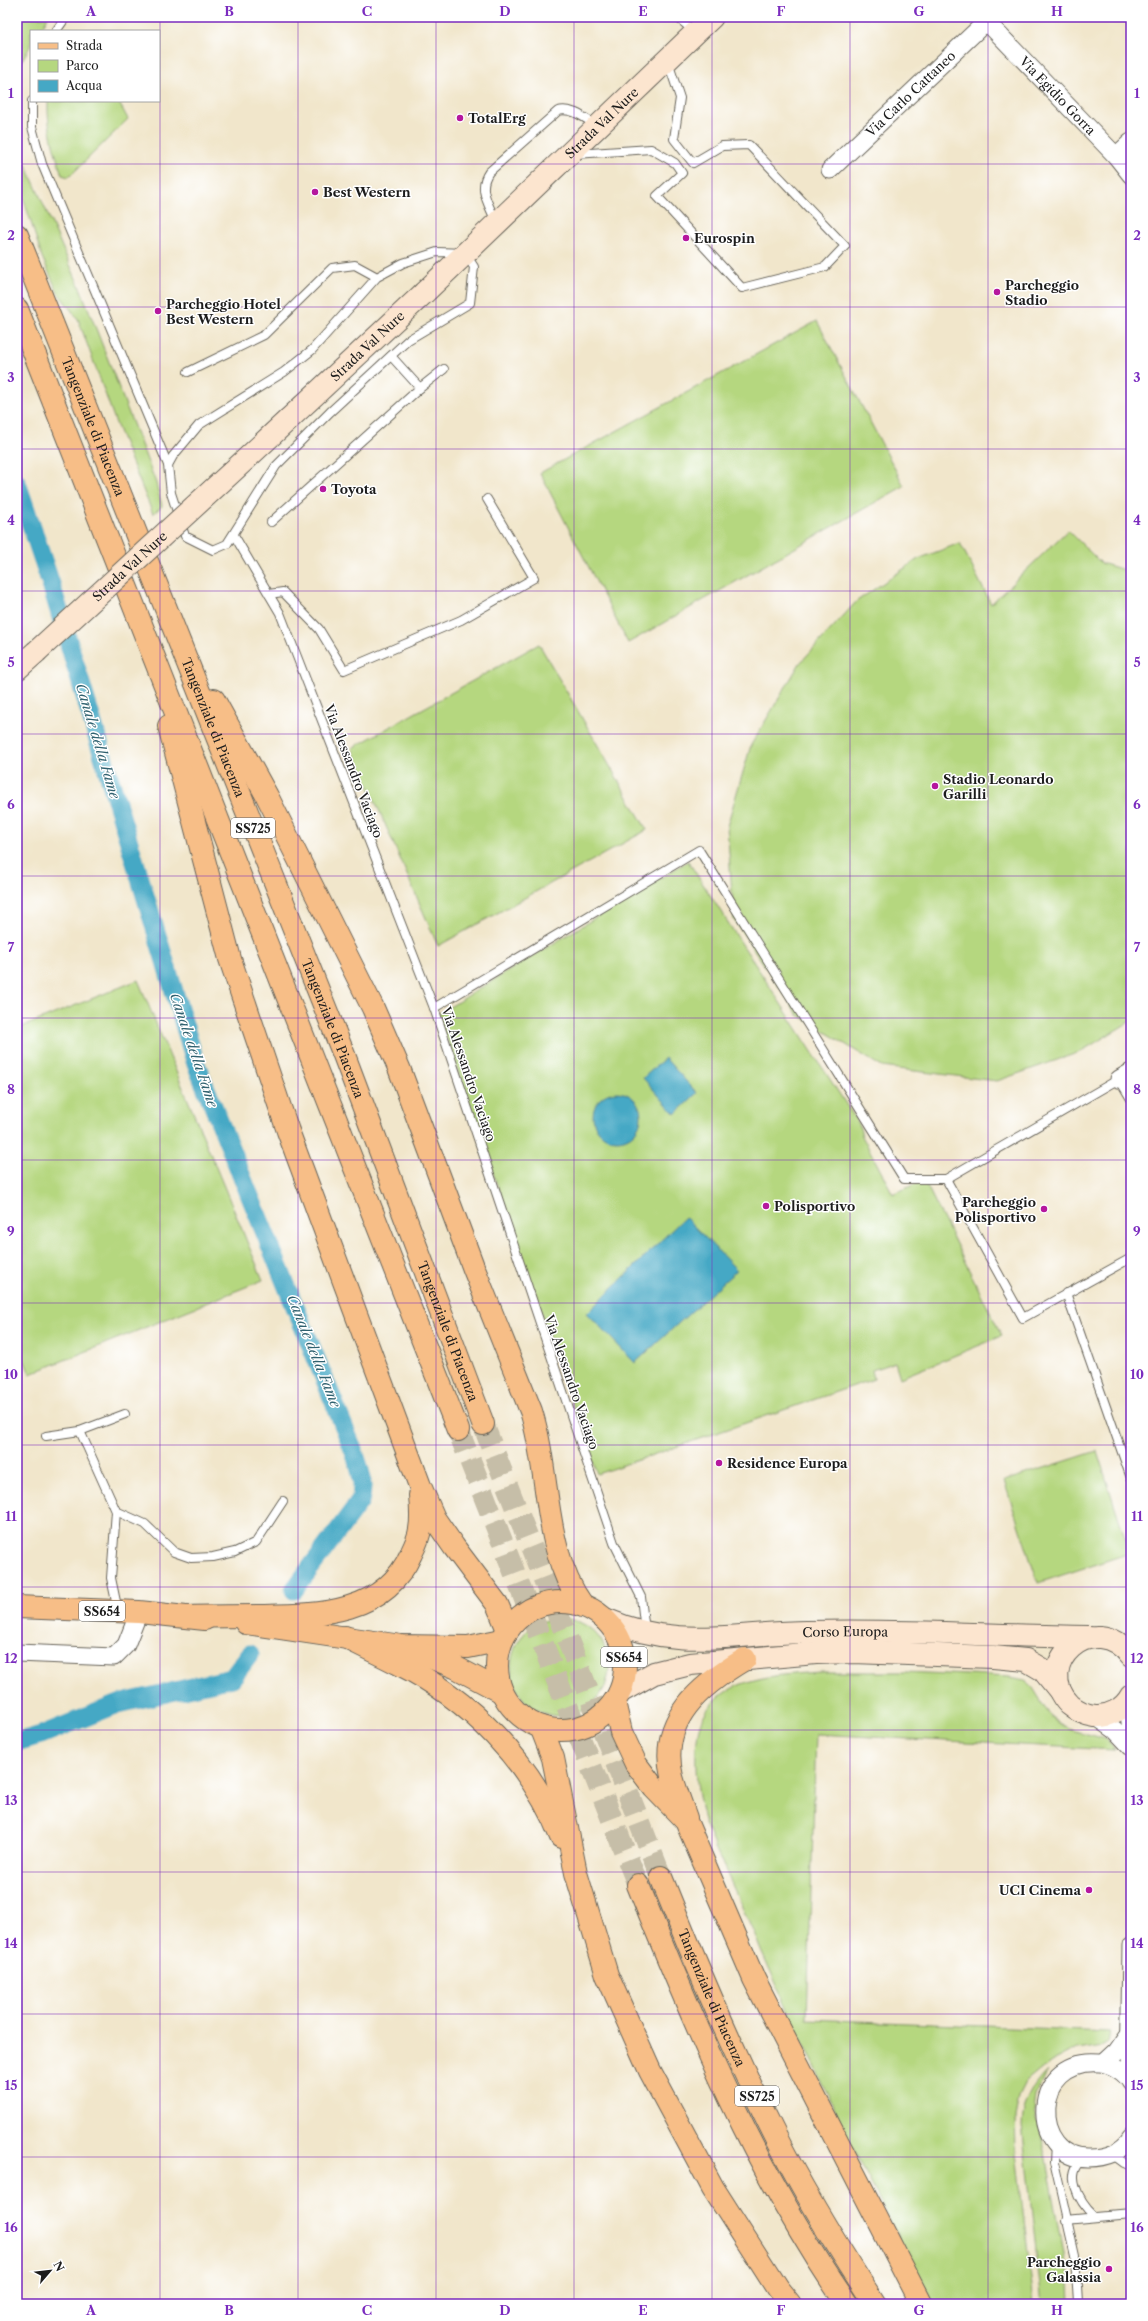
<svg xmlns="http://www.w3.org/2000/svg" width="1148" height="2321" font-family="'Libre Caslon Text',serif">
<rect width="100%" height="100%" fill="#fff"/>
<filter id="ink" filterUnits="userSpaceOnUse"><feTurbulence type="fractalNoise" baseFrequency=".025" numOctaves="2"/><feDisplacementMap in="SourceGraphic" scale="8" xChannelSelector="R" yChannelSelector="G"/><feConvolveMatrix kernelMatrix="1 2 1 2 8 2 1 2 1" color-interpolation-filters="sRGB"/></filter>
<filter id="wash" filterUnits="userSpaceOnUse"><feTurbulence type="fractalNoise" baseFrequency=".012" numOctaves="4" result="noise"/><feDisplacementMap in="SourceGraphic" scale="16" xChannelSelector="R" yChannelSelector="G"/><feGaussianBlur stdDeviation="0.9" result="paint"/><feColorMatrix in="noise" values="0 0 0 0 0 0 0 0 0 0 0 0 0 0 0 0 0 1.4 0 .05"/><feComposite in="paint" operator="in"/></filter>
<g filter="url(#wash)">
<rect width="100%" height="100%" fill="#f1e6cb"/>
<!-- green -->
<g fill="#b5d77f" stroke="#687a4e">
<path d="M17 17H48L40 31H31V45L18 67 17 94Z"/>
<path d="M48 101H118L128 119 69 177 62 175C54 149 47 128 48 101Z"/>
<path d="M17 122 20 151 81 290 156 483 162 506 153 514 117 426 78 319 58 293 42 257 17 178Z"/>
<path d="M817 321 904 486 628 643 540 473Z"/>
<path d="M1068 530 1101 563 1131 572V1021L1080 1052 997 1081 882 1067 798 1015 734 920 727 826 751 745 800 663 857 601 918 559 960 543 991 604Z"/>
<path d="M539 644 647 830 438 946 352 748Z"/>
<path d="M688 861 859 1124 862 1136 893 1194 924 1180 1002 1336 900 1378 895 1362 872 1370 874 1379 597 1474 438 1014Z"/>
<path d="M138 980 263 1280 30 1374 17 1343V1029Z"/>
<path d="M1097 1451 1130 1553 1038 1583 1004 1481Z"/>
<circle cx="560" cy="1667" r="49"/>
<path d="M821 1672H905L1009 1677 1025 1680 1033 1688 1051 1717 1059 1723 1068 1729 1106 1739 1115 1750 816 1734 807 2019 1110 2031 1108 2043 1103 2046 1071 2051 1050 2062 1026 2082 1019 2096 1015 2117 1016 2153 1034 2304H933C872 2188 814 2071 762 1952 749 1923 737 1895 724 1867 718 1853 710 1838 705 1824 697 1796 690 1744 703 1717 724 1675 781 1675 821 1672Z"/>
<path d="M1047 2071 1036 2094 1034 2112 1046 2154 1069 2282 1070 2304H1042L1022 2126C1023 2103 1031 2087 1047 2071Z"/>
</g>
<!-- water -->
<g fill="#45a8c5" stroke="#306270">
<path d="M665 1058 697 1093 675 1114 643 1078Z"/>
<circle cx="617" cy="1116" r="24"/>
<path d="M685 1217 737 1270 635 1363 587 1313Z"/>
</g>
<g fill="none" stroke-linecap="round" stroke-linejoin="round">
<!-- canal -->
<g stroke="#45a8c5" stroke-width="19">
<path d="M17 483 50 581 196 1064 351 1444C358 1463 366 1480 360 1501L294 1590"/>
<path d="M17 1742 41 1735 118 1704 232 1678 250 1654"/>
</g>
</g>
</g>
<g filter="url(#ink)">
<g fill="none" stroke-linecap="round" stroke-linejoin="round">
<!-- highway-tunnel -->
<g stroke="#c6bea8" stroke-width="22" stroke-dasharray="22 11" stroke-linecap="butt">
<path d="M483 1424 661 1877"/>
<path d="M458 1430 638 1885"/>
</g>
<defs>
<g id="lane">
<path d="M677 17 695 32"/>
<path d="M56 31 66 17"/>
<path d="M32 101V127L42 164 168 465"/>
<path d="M575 154 651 149 675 163 682 173 657 196 742 288 825 267 845 246 749 145 722 146 693 163 674 139 680 98 668 62"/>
<path d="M496 222C489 204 477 189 489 172L558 111C572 107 586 119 597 126"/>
<path d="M188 372 264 335 332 268 355 265 377 277 312 350 284 372 199 425 173 456 168 465 171 493 185 536 213 550 227 544 276 466 330 412 408 340 470 303 474 267 465 253 437 252 403 263 377 277"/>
<path d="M420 388 444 369"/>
<path d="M271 522 420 388 391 356"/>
<path d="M234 535 280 613 434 1008 614 1543 641 1597 645 1631"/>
<path d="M269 594 283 592 319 629 344 670 461 620 534 578 487 499"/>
<path d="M434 1008 699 850 904 1179H946"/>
<path d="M1131 1099 1119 1079 946 1179 1023 1318 1131 1258"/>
<path d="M1066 1293 1131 1478"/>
<path d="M80 1431 125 1414"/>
<path d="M46 1436 80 1431 116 1511 111 1578 118 1611"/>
<path d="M116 1511 145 1524 174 1552 191 1558 213 1557 235 1552 256 1542 283 1501"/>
<path d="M1055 2143 1054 2162 1075 2255 1078 2304"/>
<path d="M1112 2154 1124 2163 1131 2166"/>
<path d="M1084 2158C1063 2173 1079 2202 1094 2216"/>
<path d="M1065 2220 1131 2214"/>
</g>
<g id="street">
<path id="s1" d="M982 17 1116 156 1131 175"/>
<path d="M1116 156 1131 142"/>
<path id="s2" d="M830 170 991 17"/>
<path d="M1119 1079 1131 1072"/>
<path d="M17 1653 114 1657 126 1645 139 1612"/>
<path d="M1128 1701 1131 1733"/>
<path d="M1095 1716 1115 1730 1131 1747"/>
<path d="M1104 2063 1117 2051 1129 2034"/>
<path d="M1129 2079 1131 1946"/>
<path d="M1131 2083C1125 2072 1111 2064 1099 2063 1029 2056 1028 2159 1089 2158 1105 2158 1123 2152 1131 2138"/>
</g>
<g id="secondary">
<path id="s3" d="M424 293 712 17"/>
<path d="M17 669 36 652"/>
<path id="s4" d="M605 1619C679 1651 731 1633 807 1632 901 1629 995 1636 1089 1637"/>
<path d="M1131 1656C1093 1606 1030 1666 1070 1705 1077 1711 1086 1715 1095 1716 1109 1717 1124 1709 1131 1696"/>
<path d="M620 1692 654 1673 690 1664 816 1653 853 1652 993 1657 1026 1660 1043 1670 1060 1691"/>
</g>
<g id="primary">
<circle cx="561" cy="1666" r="64"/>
<path d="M17 1607 139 1612 205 1619"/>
<path d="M246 1623 401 1646 468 1647 502 1640"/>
<path d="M417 1652 455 1667 502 1692"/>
</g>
<g id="highway">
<path id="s5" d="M17 235 344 1055 483 1424"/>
<path d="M17 309 458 1430"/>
<path d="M214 700 267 796 373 1008 399 1068 474 1269 531 1411C551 1475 542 1550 583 1606"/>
<path d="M169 726 230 959 288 1131 420 1486 434 1518 454 1547 497 1604 508 1630"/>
<path d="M187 1617C213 1616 238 1616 264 1616 320 1615 385 1614 411 1554 415 1546 419 1538 420 1529 422 1518 421 1506 420 1495"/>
<path d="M345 1637C362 1646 380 1654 397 1663 470 1699 531 1762 561 1837"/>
<path d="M614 1702 621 1732 636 1764 654 1788 686 1821 754 1979 921 2304"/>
<path d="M541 1727 553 1758 576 1873 607 1975 650 2071 713 2188 777 2288 790 2304"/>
<path d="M686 1818C681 1804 676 1791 672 1777 658 1719 701 1685 745 1659"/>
<path id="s6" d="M661 1877C695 1962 731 2047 772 2129 802 2190 838 2248 875 2304"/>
<path d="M638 1885C696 2029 758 2176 847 2304"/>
</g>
</defs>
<!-- lane casing -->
<use href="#lane" stroke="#676359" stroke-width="10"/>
<!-- street casing -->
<use href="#street" stroke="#676359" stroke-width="19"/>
<!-- secondary casing -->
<use href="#secondary" stroke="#676359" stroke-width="24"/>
<!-- primary casing -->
<use href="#primary" stroke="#676359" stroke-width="24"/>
<!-- highway casing -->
<use href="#highway" stroke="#676359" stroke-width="24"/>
<!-- lane -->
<use href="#lane" stroke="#fff" stroke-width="8"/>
<!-- street -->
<use href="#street" stroke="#fff" stroke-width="17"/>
<!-- secondary -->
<use href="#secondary" stroke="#fce5cf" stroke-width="22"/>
<!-- primary -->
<use href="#primary" stroke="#f7be87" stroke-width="22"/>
<!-- highway -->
<use href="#highway" stroke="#f7be87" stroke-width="22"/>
<defs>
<g id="secondary-bridge">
<path id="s7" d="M36 652 245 460 424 293"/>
</g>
</defs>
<!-- secondary-bridge casing -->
<use href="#secondary-bridge" stroke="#676359" stroke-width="24" stroke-linecap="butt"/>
<!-- secondary-bridge -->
<use href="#secondary-bridge" stroke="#fce5cf" stroke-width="22"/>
</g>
</g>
<!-- grid -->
<path fill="none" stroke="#7b2cbf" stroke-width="1" stroke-opacity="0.55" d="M160 17V2304M298 17V2304M436 17V2304M574 17V2304M712 17V2304M850 17V2304M988 17V2304M17 164H1131M17 307H1131M17 449H1131M17 591H1131M17 734H1131M17 876H1131M17 1018H1131M17 1160H1131M17 1303H1131M17 1445H1131M17 1587H1131M17 1730H1131M17 1872H1131M17 2014H1131M17 2157H1131"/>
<!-- markers -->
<g fill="#b5179e" stroke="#fff" stroke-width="1.5">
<circle cx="460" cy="118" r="4"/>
<circle cx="315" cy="192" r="4"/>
<circle cx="686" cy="238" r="4"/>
<circle cx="997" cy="292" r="4"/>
<circle cx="158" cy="311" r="4"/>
<circle cx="323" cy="489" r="4"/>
<circle cx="935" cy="786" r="4"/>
<circle cx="766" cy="1206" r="4"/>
<circle cx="1044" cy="1209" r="4"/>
<circle cx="719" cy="1463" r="4"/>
<circle cx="1089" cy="1890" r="4"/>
<circle cx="1109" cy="2269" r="4"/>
</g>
<g text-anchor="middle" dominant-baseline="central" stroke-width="3" stroke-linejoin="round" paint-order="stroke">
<!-- shield labels -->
<g fill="#fff" stroke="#606060" stroke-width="1">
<rect x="231" y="818" width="44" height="20" rx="3"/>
<rect x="79" y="1601" width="46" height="20" rx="3"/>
<rect x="601" y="1647" width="46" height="20" rx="3"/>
<rect x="735" y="2086" width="44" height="20" rx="3"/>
</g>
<g font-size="12" font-weight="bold" fill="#1c1c1c">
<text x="253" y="828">SS725</text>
<text x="102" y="1611">SS654</text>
<text x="624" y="1657">SS654</text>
<text x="757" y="2096">SS725</text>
</g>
<!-- street labels -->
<g font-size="13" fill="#1c1c1c" stroke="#fff">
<text stroke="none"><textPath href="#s2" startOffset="111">Via Carlo Cattaneo</textPath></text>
<text stroke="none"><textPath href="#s1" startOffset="109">Via Egidio Gorra</textPath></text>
<text stroke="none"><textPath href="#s3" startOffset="246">Strada Val Nure</textPath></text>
<text stroke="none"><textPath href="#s7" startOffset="451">Strada Val Nure</textPath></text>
<text stroke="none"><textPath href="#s5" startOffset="206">Tangenziale di Piacenza</textPath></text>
<text stroke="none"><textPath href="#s7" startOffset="127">Strada Val Nure</textPath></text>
<text stroke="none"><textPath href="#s5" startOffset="530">Tangenziale di Piacenza</textPath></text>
<text transform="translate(354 771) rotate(69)">Via Alessandro Vaciago</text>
<text stroke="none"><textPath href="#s5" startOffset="854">Tangenziale di Piacenza</textPath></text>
<text transform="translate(469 1074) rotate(71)">Via Alessandro Vaciago</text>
<text stroke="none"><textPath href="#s5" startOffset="1178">Tangenziale di Piacenza</textPath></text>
<text transform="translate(572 1382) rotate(71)">Via Alessandro Vaciago</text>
<text stroke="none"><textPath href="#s4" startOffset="243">Corso Europa</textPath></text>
<text stroke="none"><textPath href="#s6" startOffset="131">Tangenziale di Piacenza</textPath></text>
</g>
<!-- poi labels -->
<g font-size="13" font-weight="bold" fill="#1c1c1c" stroke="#fff" text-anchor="start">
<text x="468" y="118">TotalErg</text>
<text x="323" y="192">Best Western</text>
<text x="694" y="238">Eurospin</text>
<text x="1005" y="285">Parcheggio<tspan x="1005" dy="15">Stadio</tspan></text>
<text x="166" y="304">Parcheggio Hotel<tspan x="166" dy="15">Best Western</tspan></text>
<text x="331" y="489">Toyota</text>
<text x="943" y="779">Stadio Leonardo<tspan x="943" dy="15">Garilli</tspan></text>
<text x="1036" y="1202" text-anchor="end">Parcheggio<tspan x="1036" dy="15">Polisportivo</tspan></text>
<text x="774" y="1206">Polisportivo</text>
<text x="727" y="1463">Residence Europa</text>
<text x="1081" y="1890" text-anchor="end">UCI Cinema</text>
<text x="1101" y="2262" text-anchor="end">Parcheggio<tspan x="1101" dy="15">Galassia</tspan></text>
</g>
<!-- water labels -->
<g font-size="14" font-style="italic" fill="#306270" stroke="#fff">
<text transform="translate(98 741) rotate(73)">Canale della Fame</text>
<text transform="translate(194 1050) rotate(71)">Canale della Fame</text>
<text transform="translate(314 1351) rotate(68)">Canale della Fame</text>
</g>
</g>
<!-- margin -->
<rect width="1148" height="2321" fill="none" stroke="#fff" stroke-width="44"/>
<!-- legend -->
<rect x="30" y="30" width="130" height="72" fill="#ffffff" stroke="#a4a4a4"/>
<rect x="38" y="43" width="20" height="6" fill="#f7be87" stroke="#a4a4a4"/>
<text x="66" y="50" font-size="12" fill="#1c1c1c">Strada</text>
<rect x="38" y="60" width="20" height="12" fill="#b5d77f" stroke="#a4a4a4"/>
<text x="66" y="70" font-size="12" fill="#1c1c1c">Parco</text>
<rect x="38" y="80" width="20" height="12" fill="#45a8c5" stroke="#a4a4a4"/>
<text x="66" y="90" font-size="12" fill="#1c1c1c">Acqua</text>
<!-- north arrow -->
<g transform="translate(50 2271) rotate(62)" stroke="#ffffff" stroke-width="3" paint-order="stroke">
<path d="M0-3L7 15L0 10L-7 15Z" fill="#1c1c1c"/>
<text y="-6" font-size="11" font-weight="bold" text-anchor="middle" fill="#1c1c1c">N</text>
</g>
<rect x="22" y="22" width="1104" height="2277" fill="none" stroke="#7b2cbf" stroke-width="1.5"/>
<g font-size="13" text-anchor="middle" font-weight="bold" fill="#7b2cbf">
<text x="91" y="16">A</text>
<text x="229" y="16">B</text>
<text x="367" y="16">C</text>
<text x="505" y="16">D</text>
<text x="643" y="16">E</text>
<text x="781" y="16">F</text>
<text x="919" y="16">G</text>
<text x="1057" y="16">H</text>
<text x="11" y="98">1</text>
<text x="1137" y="98">1</text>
<text x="11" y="240">2</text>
<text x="1137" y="240">2</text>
<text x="11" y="382">3</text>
<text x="1137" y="382">3</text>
<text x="11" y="525">4</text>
<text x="1137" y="525">4</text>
<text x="11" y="667">5</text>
<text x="1137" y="667">5</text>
<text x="11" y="809">6</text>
<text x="1137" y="809">6</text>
<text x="11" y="952">7</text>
<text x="1137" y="952">7</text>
<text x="11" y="1094">8</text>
<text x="1137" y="1094">8</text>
<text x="11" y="1236">9</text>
<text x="1137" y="1236">9</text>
<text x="11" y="1379">10</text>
<text x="1137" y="1379">10</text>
<text x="11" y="1521">11</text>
<text x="1137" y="1521">11</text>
<text x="11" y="1663">12</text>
<text x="1137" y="1663">12</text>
<text x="11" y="1805">13</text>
<text x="1137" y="1805">13</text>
<text x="11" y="1948">14</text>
<text x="1137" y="1948">14</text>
<text x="11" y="2090">15</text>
<text x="1137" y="2090">15</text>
<text x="11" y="2232">16</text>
<text x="1137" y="2232">16</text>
<text x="91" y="2315">A</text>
<text x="229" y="2315">B</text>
<text x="367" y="2315">C</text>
<text x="505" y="2315">D</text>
<text x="643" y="2315">E</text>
<text x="781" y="2315">F</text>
<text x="919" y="2315">G</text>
<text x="1057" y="2315">H</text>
</g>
</svg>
